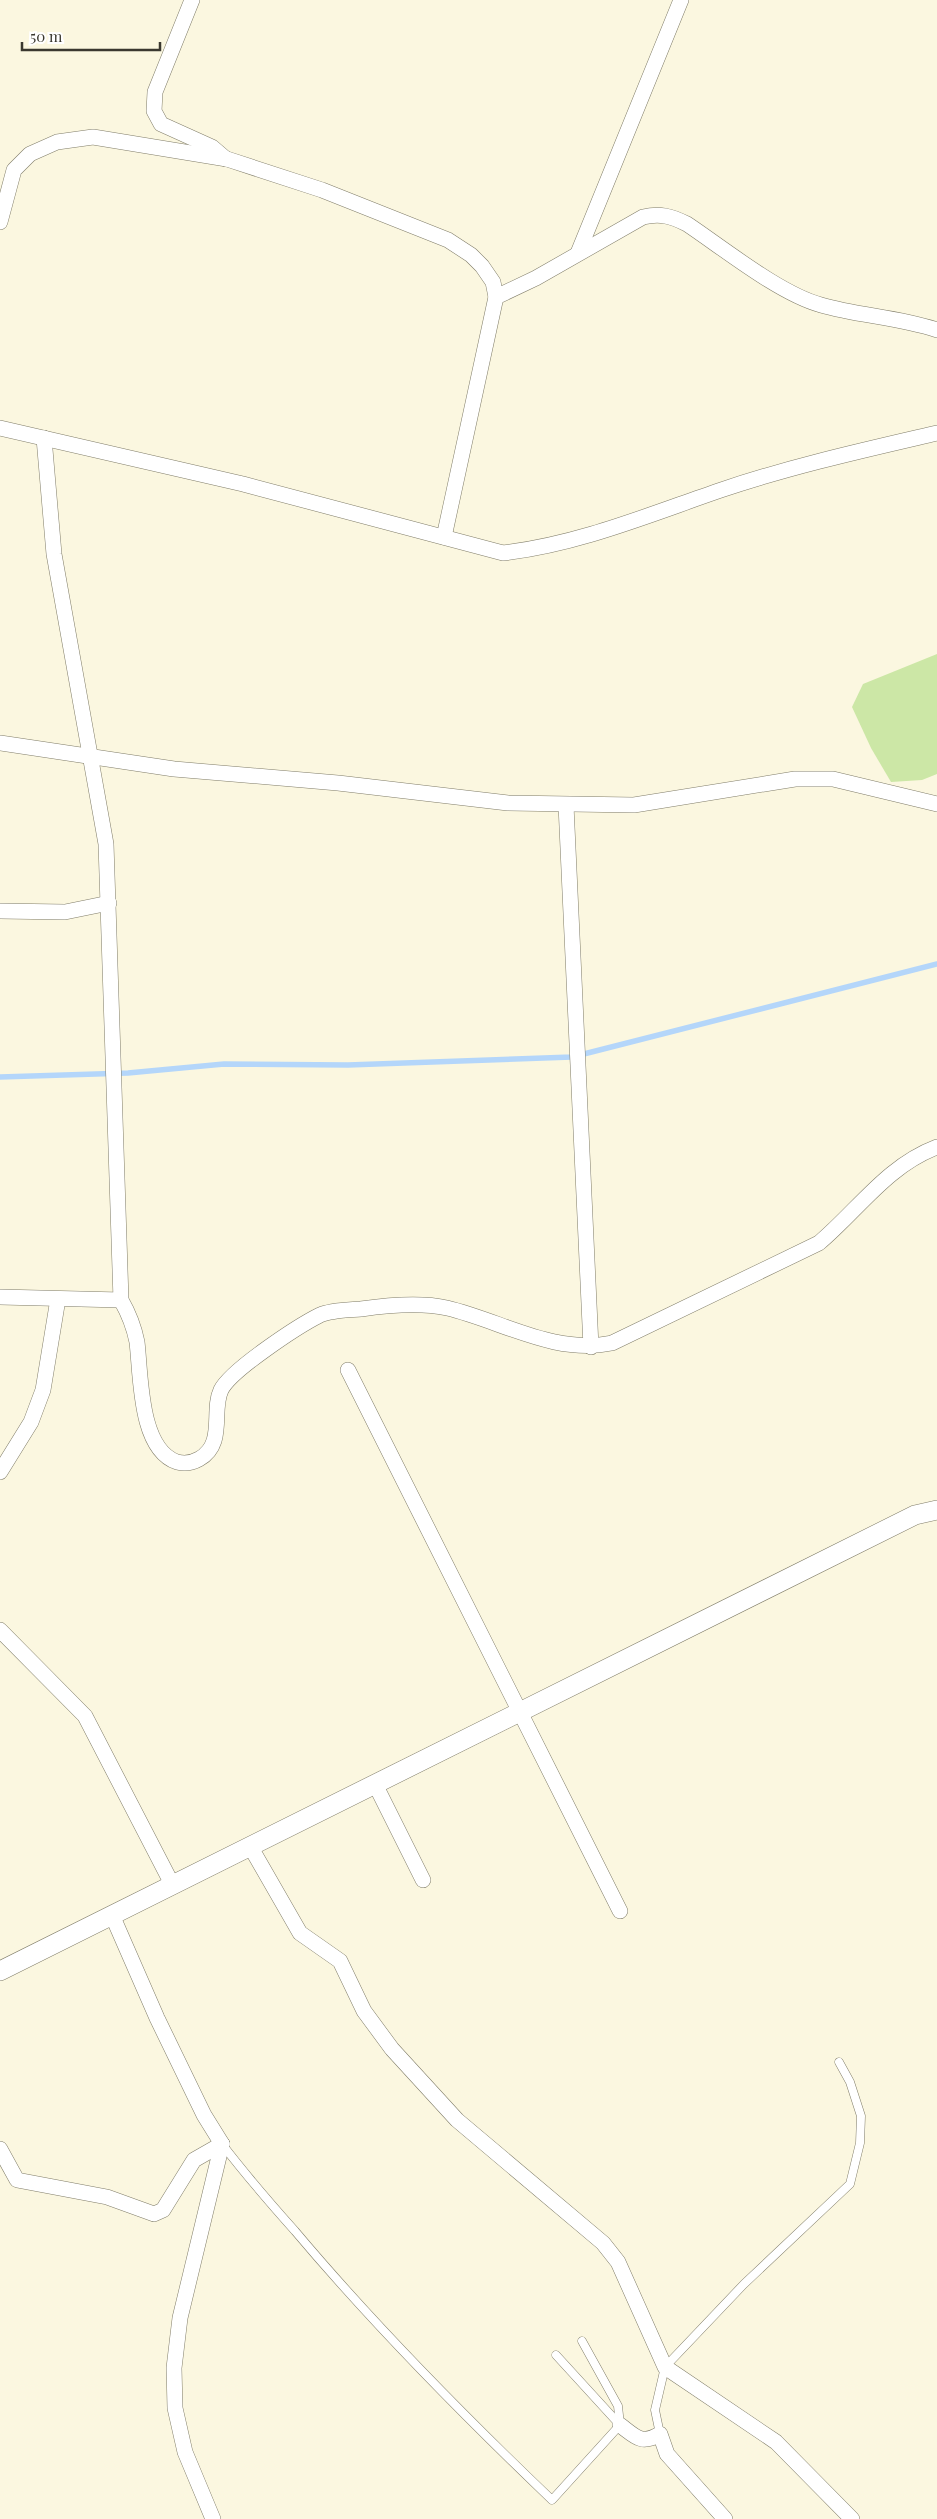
<svg xmlns="http://www.w3.org/2000/svg" width="937" height="2519" font-family="'Playfair Display',serif">
<rect width="100%" height="100%" fill="#fbf7e0"/>
<!-- green -->
<path fill="#cce7a6" d="M937 654V774L922 780 891 782 871 748 852 707 863 684Z"/>
<g fill="none" stroke-linecap="round" stroke-linejoin="round">
<!-- stream -->
<path stroke="#b4d6fa" stroke-width="5.5" d="M0 1077 128 1073 224 1064 348 1065 572 1057 937 964"/>
<defs>
<g id="service">
<path d="M222 2144C245 2174 270 2203 295 2231 375 2326 462 2414 552 2500L620 2425 618 2406 582 2341"/>
<path d="M556 2355 620 2425"/>
<path d="M660 2434 655 2410 665 2367 744 2284 850 2184 860 2143 861 2116 850 2082 839 2062"/>
</g>
<g id="minor">
<path d="M192 0 155 92 154 111 161 124 212 147 226 159"/>
<path d="M0 222 14 170 30 154 57 142 93 137 227 159 322 190 448 240 471 255 482 266 493 282 496 297 536 278 643 217C660 213 671 216 687 224 723 248 780 294 821 305 859 316 899 317 937 330"/>
<path d="M578 253 681 0"/>
<path d="M0 428 243 484 503 553C579 544 648 515 721 490 792 466 864 450 937 433"/>
<path d="M44 438 54 554 106 844 121 1300C129 1314 134 1327 137 1342 141 1375 139 1449 177 1462 185 1464 192 1463 199 1459 226 1444 211 1411 221 1390 231 1370 298 1326 320 1315 331 1310 348 1310 361 1309 389 1305 420 1302 447 1308 502 1321 554 1355 612 1343L819 1243C859 1209 887 1166 937 1147"/>
<path d="M444 537 496 297"/>
<path d="M0 743 174 769 338 783 508 803 634 805 795 779H833L937 804"/>
<path d="M566 805 591 1347"/>
<path d="M0 911 65 912 109 903"/>
<path d="M0 1297 121 1300"/>
<path d="M348 1370 620 1911"/>
<path d="M0 1472 31 1422 43 1390 58 1299"/>
<path d="M0 1630 85 1716 172 1884"/>
<path d="M375 1784 423 1880"/>
<path d="M250 1846 300 1933 340 1961 364 2011 392 2049 457 2120 603 2243 618 2262 665 2367 776 2442 852 2519"/>
<path d="M112 1915 157 2018 204 2115 222 2144"/>
<path d="M0 2149 17 2180 107 2197 154 2214 163 2210 194 2160 222 2144"/>
<path d="M620 2425C636 2437 641 2445 660 2434L667 2454 725 2519"/>
<path d="M213 2519 185 2452 175 2408 174 2368 180 2318 222 2144"/>
</g>
<path id="tertiary" d="M0 1971 915 1515 937 1510"/>
</defs>
<!-- service casing -->
<use href="#service" stroke="#807d69" stroke-width="9"/>
<!-- minor casing -->
<use href="#minor" stroke="#807d69" stroke-width="16"/>
<!-- tertiary casing -->
<use href="#tertiary" stroke="#807d69" stroke-width="20"/>
<!-- service -->
<use href="#service" stroke="#fff" stroke-width="8"/>
<!-- minor -->
<use href="#minor" stroke="#fff" stroke-width="15"/>
<!-- tertiary -->
<use href="#tertiary" stroke="#fff" stroke-width="19"/>
</g>
<!-- scale -->
<path d="M22 42v8h138v-8" fill="none" stroke="#3a382f" stroke-width="2.5"/>
<text x="30" y="42" font-size="15" fill="#3a382f" stroke="#ffffff" stroke-width="4" paint-order="stroke">50 m</text>
</svg>
